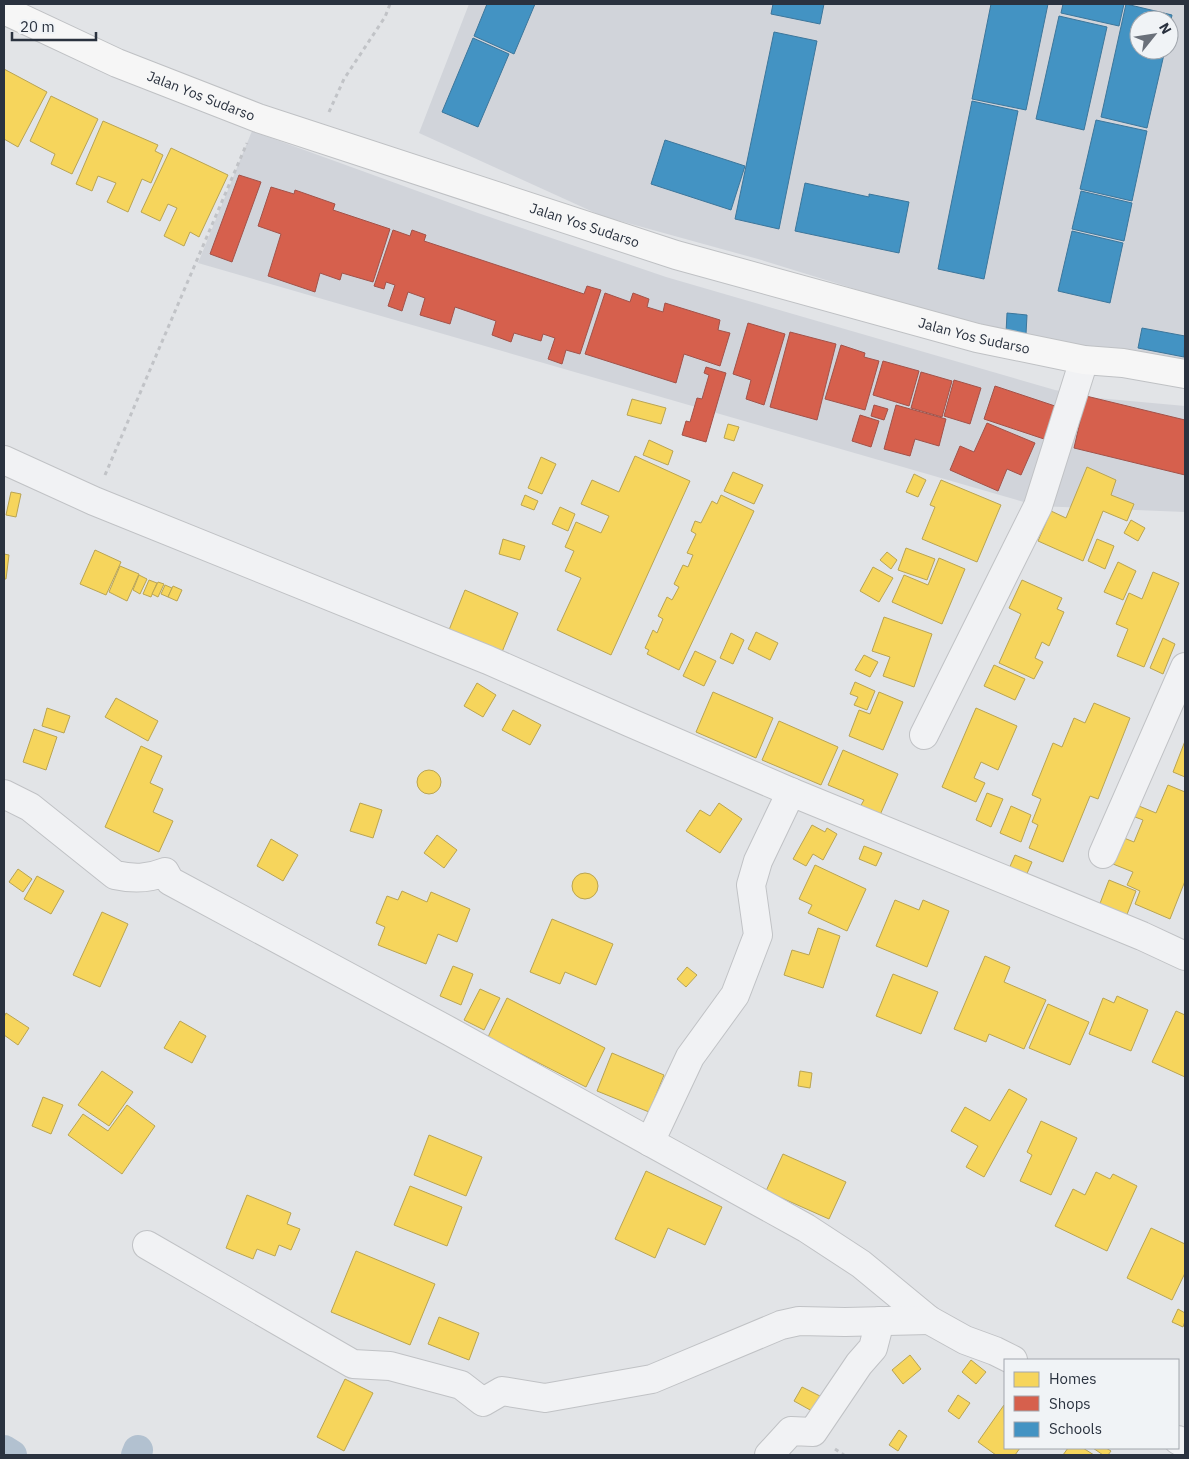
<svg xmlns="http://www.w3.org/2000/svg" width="1189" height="1459" font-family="'IBM Plex Sans',sans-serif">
<rect width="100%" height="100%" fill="#e2e4e7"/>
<!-- built -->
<g fill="#d1d4da" fill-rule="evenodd">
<path d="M469 4H1185V366L1004 335 758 259 602 216 419 133ZM1139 20H1169V50H1139Z"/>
<path d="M252 131 478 213 666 277 1055 390 1097 398 1185 406V512L1038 506 198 263Z"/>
</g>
<!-- homes -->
<g fill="#f6d55c" stroke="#b9a453">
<path d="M4 69 47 92 18 147 4 139Z"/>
<path d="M51 96 98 119 72 174 51 164 55 154 30 141Z"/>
<path d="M103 121 158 145 155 151 163 155 151 183 142 179 128 212 107 202 116 183 98 176 92 191 76 184Z"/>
<path d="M171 148 228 175 199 237 190 232 184 246 164 236 177 208 168 204 160 221 141 212Z"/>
<path d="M632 399 666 408 661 424 627 415Z"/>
<path d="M728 424 739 427 734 441 724 438Z"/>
<path d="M649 440 673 451 668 465 643 455Z"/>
<path d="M635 456 690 481 611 655 557 630 581 578 565 571 574 551 565 547 576 522 601 533 609 516 581 504 592 480 619 492Z"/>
<path d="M541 457 556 464 542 494 528 488Z"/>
<path d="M1087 467 1116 480 1111 495 1134 504 1127 521 1103 511 1083 561 1038 541 1051 511 1066 518Z"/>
<path d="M733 472 763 485 754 504 724 491Z"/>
<path d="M914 474 926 480 918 497 906 492Z"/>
<path d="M941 480 1001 505 977 562 922 539 935 507 930 505Z"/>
<path d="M11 492 21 494 16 517 6 515Z"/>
<path d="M525 495 538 501 534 510 521 505Z"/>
<path d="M721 495 754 511 679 670 647 654 649 650 645 648 653 630 657 633 663 619 658 616 667 597 672 600 679 587 674 584 683 565 688 567 693 555 687 553 696 534 691 531 695 521 701 523 712 501 717 504Z"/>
<path d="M560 507 575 514 568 531 552 524Z"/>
<path d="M1131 520 1145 528 1138 541 1124 533Z"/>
<path d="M503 539 525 546 520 560 499 554Z"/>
<path d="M1097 539 1114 546 1105 569 1088 561Z"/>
<path d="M906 548 935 559 927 580 898 570Z"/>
<path d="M95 550 121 562 106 595 80 584Z"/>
<path d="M887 552 897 560 891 569 880 560Z"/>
<path d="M4 554 9 555 6 579H4Z"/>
<path d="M939 558 965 569 942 624 892 602 904 575 928 585Z"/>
<path d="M1118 562 1136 571 1123 600 1104 592Z"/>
<path d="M120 566 139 574 127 601 109 592Z"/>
<path d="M873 567 893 578 879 602 860 591Z"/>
<path d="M1153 572 1179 583 1144 667 1117 656 1128 629 1116 624 1129 593 1142 599Z"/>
<path d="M139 575 147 579 140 594 133 590Z"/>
<path d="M149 580 157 583 151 597 143 594Z"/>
<path d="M1022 580 1062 598 1057 609 1064 612 1049 646 1042 642 1035 658 1043 662 1034 679 999 663 1021 614 1009 608Z"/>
<path d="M158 582 164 584 158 597 152 594Z"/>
<path d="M165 585 172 588 168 597 161 594Z"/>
<path d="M173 586 182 590 177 601 168 597Z"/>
<path d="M465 590 518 613 502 652 449 630Z"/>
<path d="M884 617 932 634 914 687 883 676 890 657 872 651Z"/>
<path d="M756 632 778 643 770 660 748 649Z"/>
<path d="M731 633 744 640 733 664 720 658Z"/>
<path d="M1163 638 1175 644 1163 674 1150 668Z"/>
<path d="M695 651 716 661 704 686 683 676Z"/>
<path d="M864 655 878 662 870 677 855 670Z"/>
<path d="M994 665 1025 679 1015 700 984 686Z"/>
<path d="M855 682 875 691 867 710 854 705 858 697 850 694Z"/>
<path d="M477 683 496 695 483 717 464 706Z"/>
<path d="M713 692 773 718 756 758 696 732Z"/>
<path d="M879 692 903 702 883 750 849 736 859 710 870 714Z"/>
<path d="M116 698 158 721 148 741 105 717Z"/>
<path d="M1094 703 1130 718 1098 799 1090 796 1063 862 1029 848 1038 825 1032 822 1041 799 1032 795 1053 743 1062 747 1074 718 1085 723Z"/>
<path d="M47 708 70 716 64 733 42 726Z"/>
<path d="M976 708 1017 726 998 770 981 762 974 778 985 783 976 802 942 787Z"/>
<path d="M513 710 541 725 530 745 502 730Z"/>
<path d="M779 721 838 747 821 785 762 760Z"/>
<path d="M34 729 57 737 46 770 23 762Z"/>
<path d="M1185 741V777L1173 772Z"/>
<path d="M141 746 162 756 150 783 163 789 153 812 173 821 159 852 105 827Z"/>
<path d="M843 750 898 774 880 815 860 807 864 800 828 785Z"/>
<circle cx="429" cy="782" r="12"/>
<path d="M1168 785 1185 792V881L1170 919 1135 904 1140 891 1127 885 1133 872 1113 864 1124 838 1134 842 1143 820 1135 817 1139 806 1156 813Z"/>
<path d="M987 793 1003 799 991 827 976 820Z"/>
<path d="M360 803 382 810 373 838 350 831Z"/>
<path d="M719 803 742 819 720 853 686 831 700 810 710 816Z"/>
<path d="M1011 806 1031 815 1021 842 1000 833Z"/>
<path d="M812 825 825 832 827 828 837 834 823 860 813 854 806 866 793 859Z"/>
<path d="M437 835 457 850 444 868 424 853Z"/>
<path d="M271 839 298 855 283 881 257 866Z"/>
<path d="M864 846 882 853 876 866 859 859Z"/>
<path d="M1015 855 1032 862 1025 878 1008 871Z"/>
<path d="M815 865 866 889 847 931 808 913 812 905 799 899Z"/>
<path d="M18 869 32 879 23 892 9 882Z"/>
<circle cx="585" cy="886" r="13"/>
<path d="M37 876 64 891 51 914 24 899Z"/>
<path d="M1109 880 1136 891 1126 917 1099 906Z"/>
<path d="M402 891 427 902 431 892 470 909 457 942 438 934 426 964 378 945 385 927 376 923 387 896 398 900Z"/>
<path d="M895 900 919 910 923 900 949 911 927 967 876 946Z"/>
<path d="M102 912 128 924 100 987 73 975Z"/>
<path d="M552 919 613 944 596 985 565 972 560 984 530 972Z"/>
<path d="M818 928 840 936 823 988 784 975 792 950 809 955Z"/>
<path d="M985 956 1010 967 1004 982 1046 1000 1024 1049 989 1034 986 1042 954 1029Z"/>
<path d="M453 966 473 974 461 1005 440 996Z"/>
<path d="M687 967 697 975 686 987 677 979Z"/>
<path d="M893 974 938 992 921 1034 876 1016Z"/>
<path d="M480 989 500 998 484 1030 464 1020Z"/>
<path d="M1117 996 1148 1010 1131 1051 1089 1034 1103 998 1114 1003Z"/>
<path d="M507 998 605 1048 586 1087 488 1037Z"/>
<path d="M1048 1004 1089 1022 1070 1065 1029 1048Z"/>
<path d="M1176 1011 1185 1015V1077L1152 1062Z"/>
<path d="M6 1013 29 1028 18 1045 4 1035V1017Z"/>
<path d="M180 1021 206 1036 192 1063 164 1048Z"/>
<path d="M612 1053 664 1075 649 1112 597 1091Z"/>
<path d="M102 1071 133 1092 109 1126 78 1105Z"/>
<path d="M800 1071 812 1073 810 1088 798 1086Z"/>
<path d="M1009 1089 1027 1099 984 1177 966 1167 978 1146 951 1131 965 1107 990 1121Z"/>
<path d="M43 1097 63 1105 51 1134 32 1126Z"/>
<path d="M127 1105 155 1126 122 1174 68 1135 83 1114 108 1131Z"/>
<path d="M1041 1121 1077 1138 1051 1195 1020 1181 1032 1155 1027 1152Z"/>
<path d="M429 1135 482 1157 466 1196 414 1175Z"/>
<path d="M783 1154 846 1182 829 1219 766 1191Z"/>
<path d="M646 1171 722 1207 705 1245 668 1228 655 1258 615 1239Z"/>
<path d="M1096 1172 1110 1179 1113 1174 1137 1186 1107 1251 1055 1226 1073 1189 1085 1195Z"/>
<path d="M410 1186 462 1207 447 1246 394 1225Z"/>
<path d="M247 1195 291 1213 287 1224 300 1229 291 1250 279 1245 275 1256 257 1249 253 1259 226 1248Z"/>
<path d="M1151 1228 1185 1244V1273L1172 1300 1127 1278Z"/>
<path d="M356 1251 435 1284 410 1345 331 1312Z"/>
<path d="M1178 1309 1185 1313V1321L1183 1327 1172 1322Z"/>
<path d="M439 1317 479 1333 469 1360 428 1344Z"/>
<path d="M910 1355 921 1369 903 1384 892 1370Z"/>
<path d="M971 1360 986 1372 976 1384 962 1372Z"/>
<path d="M345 1379 373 1393 344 1451 317 1437Z"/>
<path d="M802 1387 820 1396 812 1411 794 1401Z"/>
<path d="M958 1395 970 1403 959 1419 948 1411Z"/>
<path d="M1004 1405 1005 1448H1020L1015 1455H996L978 1442Z"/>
<path d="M899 1430 907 1436 898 1451 889 1445Z"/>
<path d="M1068 1448H1083L1094 1455H1063Z"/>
<path d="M1093 1448H1106L1111 1451 1108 1455H1103Z"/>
</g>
<!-- shops -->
<g fill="#d6604d" stroke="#a25249">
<path d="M239 175 261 182 232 262 210 254Z"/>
<path d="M271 187 294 194 295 190 335 204 333 210 390 229 373 282 342 273 340 280 320 273 315 292 268 276 281 234 258 226Z"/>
<path d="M393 230 410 236 412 230 426 235 424 241 584 294 587 286 601 290 580 354 566 350 562 364 548 359 555 338 543 334 541 341 514 333 511 342 492 335 496 321 455 307 450 324 420 315 425 298 408 292 402 311 388 306 395 285 386 282 384 289 374 286Z"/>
<path d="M605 293 630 302 633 293 649 299 647 307 663 312 665 303 720 320 718 330 730 333 720 366 684 354 676 383 585 354Z"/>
<path d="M748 323 785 334 764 405 746 399 751 380 733 374Z"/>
<path d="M790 332 836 344 817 420 770 407Z"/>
<path d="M841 345 865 353 864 357 879 361 865 410 825 399Z"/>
<path d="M883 361 919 371 909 406 873 395Z"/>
<path d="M706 367 726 373 706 442 682 435 686 421 690 422 697 398 702 399 709 375 704 373Z"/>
<path d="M921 372 952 381 942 417 911 408Z"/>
<path d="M954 380 981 388 970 424 944 416Z"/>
<path d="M995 386 1055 406 1044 439 984 419Z"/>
<path d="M1086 396 1185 420V475L1074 448Z"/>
<path d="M874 405 888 409 884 420 871 416Z"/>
<path d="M896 405 946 419 939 446 915 439 910 456 884 449Z"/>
<path d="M860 415 879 421 871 447 852 441Z"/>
<path d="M987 423 1035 443 1021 475 1007 469 998 491 950 470 960 446 974 452Z"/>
</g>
<!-- schools -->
<g fill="#4393c3" stroke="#3c769b">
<path d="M487 4H535L514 54 474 36Z"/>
<path d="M773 4H824L820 24 771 14Z"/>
<path d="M991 4H1048L1026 110 972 99Z"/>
<path d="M1063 4H1124L1119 26 1061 13Z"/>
<path d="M1126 4 1172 15 1169 30V20H1139V50H1165L1147 128 1101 117Z"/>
<path d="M1059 16 1107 27 1084 130 1036 119Z"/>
<path d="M774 32 817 41 779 229 735 219Z"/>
<path d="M473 38 509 54 478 127 442 112Z"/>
<path d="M972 101 1018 111 984 279 938 269Z"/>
<path d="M1096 120 1147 131 1132 201 1080 189Z"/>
<path d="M665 140 745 166 731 210 651 184Z"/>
<path d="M805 183 869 197V194L909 202 899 253 795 231Z"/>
<path d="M1081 191 1132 203 1124 241 1072 229Z"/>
<path d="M1072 231 1123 243 1110 303 1058 291Z"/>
<path d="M1007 313 1027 315 1026 334 1006 333Z"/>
<path d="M1142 328 1185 336 1184 357 1138 348Z"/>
</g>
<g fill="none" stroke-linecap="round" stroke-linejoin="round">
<!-- canal -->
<g stroke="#b2c1d0" stroke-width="30">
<path d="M4 1450 12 1455"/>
<path d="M136 1455 138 1450"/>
</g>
<defs>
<g id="minor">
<path d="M4 460 94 501 488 660 631 723 791 792 1142 936 1185 956"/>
<path d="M924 735 1038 506 1084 360"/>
<path d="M4 794 30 807 115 875C133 879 148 879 165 872L170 881 449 1031 806 1228 861 1264 929 1320 965 1340 995 1351 1013 1360"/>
<path d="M1103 854 1185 667"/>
<path d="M650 1142 690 1057 735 995 758 935 751 885 758 861 791 792"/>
<path d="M147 1245 353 1364 390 1366 461 1385 483 1402 502 1391 545 1398 652 1379 781 1325 799 1321 845 1322 929 1320"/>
<path d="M1178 1440 1185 1444"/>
<path d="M769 1455 791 1431 813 1432 859 1364 873 1348 880 1321"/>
</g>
<g id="major">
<path id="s1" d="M4 10 117 63 258 118 676 255 977 338 1084 360 1123 363 1185 374"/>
</g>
</defs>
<!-- minor casing -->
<use href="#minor" stroke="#c0c2c5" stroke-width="30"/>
<!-- major casing -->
<use href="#major" stroke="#bfc1c4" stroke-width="30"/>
<!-- path -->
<g stroke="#c1c3c7" stroke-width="3" stroke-dasharray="4 4" stroke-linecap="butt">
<path d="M329 112 344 79 385 17 390 4"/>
<path d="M105 475 247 143"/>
<path d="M835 1449 844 1455"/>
</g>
<!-- minor -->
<use href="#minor" stroke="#f1f2f4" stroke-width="28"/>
<!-- major -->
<use href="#major" stroke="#f6f6f6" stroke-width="28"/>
</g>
<g text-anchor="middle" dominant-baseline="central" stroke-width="5" stroke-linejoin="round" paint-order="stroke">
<!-- street labels -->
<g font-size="14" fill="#2a323f" stroke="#f0f3f6">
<text stroke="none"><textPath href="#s1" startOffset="215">Jalan Yos Sudarso</textPath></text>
<text stroke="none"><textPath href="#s1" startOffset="620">Jalan Yos Sudarso</textPath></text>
<text stroke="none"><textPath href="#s1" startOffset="1025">Jalan Yos Sudarso</textPath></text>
</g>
</g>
<!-- border -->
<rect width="1189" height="1459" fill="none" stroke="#2a323f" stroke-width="10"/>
<!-- legend -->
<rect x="1004" y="1359" width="175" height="90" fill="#f0f3f6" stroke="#a1a6ad"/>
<rect x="1014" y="1372" width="25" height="15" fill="#f6d55c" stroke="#a1a6ad"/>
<text x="1049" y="1384" font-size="15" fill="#2a323f">Homes</text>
<rect x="1014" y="1396" width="25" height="15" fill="#d6604d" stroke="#a1a6ad"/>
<text x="1049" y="1409" font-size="15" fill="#2a323f">Shops</text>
<rect x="1014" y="1422" width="25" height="15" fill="#4393c3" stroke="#a1a6ad"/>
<text x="1049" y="1434" font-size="15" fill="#2a323f">Schools</text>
<!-- north arrow -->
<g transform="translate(1154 35) rotate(60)"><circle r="24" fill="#f0f3f6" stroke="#a1a6ad"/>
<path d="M0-4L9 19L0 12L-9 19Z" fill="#6a707a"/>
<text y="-8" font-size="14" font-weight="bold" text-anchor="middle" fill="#2a323f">N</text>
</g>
<!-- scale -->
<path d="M12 32v8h84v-8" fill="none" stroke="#2a323f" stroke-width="2.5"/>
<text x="20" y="32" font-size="15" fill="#2a323f" stroke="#f0f3f6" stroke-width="4" paint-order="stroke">20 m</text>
</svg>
